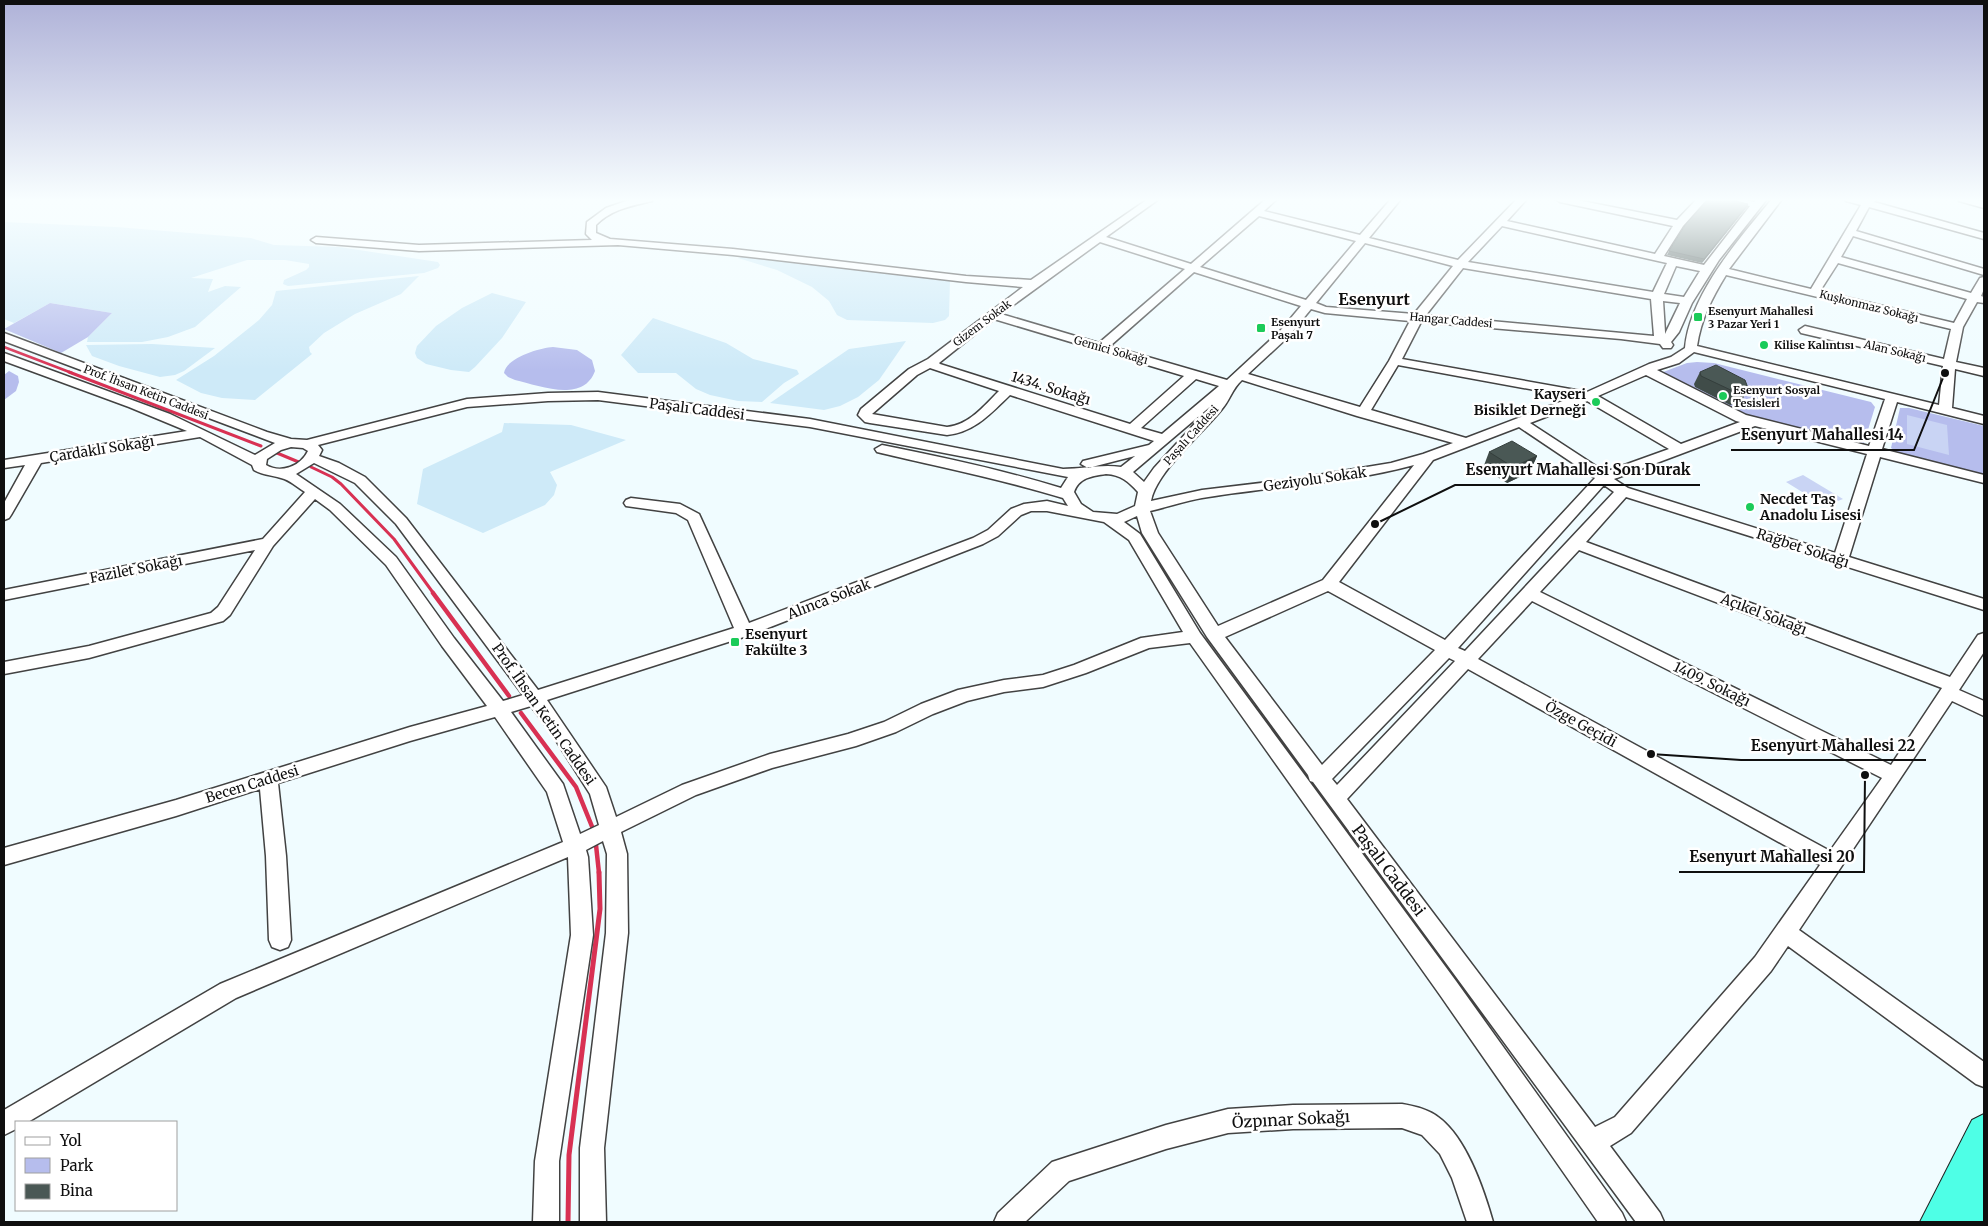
<svg xmlns="http://www.w3.org/2000/svg" width="1988" height="1226" font-family="Merriweather,serif">
  <style>
    .farmland { fill: #ceeaf8 }
    .green { fill: #b6bded }
    .pitch { fill: #c9d4f4 }
    .lines { fill: none; stroke-linecap: round; stroke-linejoin: round }
    .stream-far3 { stroke: #d83153; stroke-width: 2.5 }
    .stream-far2 { stroke: #d83153; stroke-width: 3 }
    .stream-far1 { stroke: #d83153; stroke-width: 4.5 }
    .stream { stroke: #d83153; stroke-width: 5 }
    .minor-casing { stroke: #424242; stroke-width: 3 }
    .highway-casing { stroke: #202020; stroke-width: 2 }
    .minor { fill: #fff; fill-rule: evenodd }
    .highway { fill: #4effe6; fill-rule: evenodd }
    .wall { fill: #404c49 }
    .shaded-wall { fill: #343e3c }
    .building { fill: #4a5855; stroke: #343e3c }
    .poi-dot { fill: #1bcb59; stroke: #fff; stroke-width: 2 }
    .labels { text-anchor: middle; stroke-width: 5; stroke-linejoin: round; paint-order: stroke }
    .far-street-label { font-size: 11px; fill: #0f0f0f; stroke: #fff }
    .far-poi-label { font-size: 11px; font-weight: bold; fill: #0f0f0f; stroke: #fff; text-anchor: start }
    .street-label { font-size: 14px; fill: #0f0f0f; stroke: #fff }
    .poi-label { font-size: 14px; font-weight: bold; fill: #0f0f0f; stroke: #fff; text-anchor: start }
    .far-district-label { font-size: 16px; font-weight: bold; fill: #0f0f0f; stroke: #fff }
    .near-street-label { font-size: 16px; fill: #0f0f0f; stroke: #fff }
    .leader { fill: none; stroke: #0f0f0f; stroke-width: 2 }
    .callout-dot { fill: #0f0f0f; stroke: #fff; stroke-width: 2 }
    .callout-label { font-size: 15px; text-anchor: middle; font-weight: bold; fill: #0f0f0f; stroke: #fff; stroke-width: 5; stroke-linejoin: round; paint-order: stroke }
  </style>
  <rect width="100%" height="100%" fill="#f0fcff"/>
  <!-- farmland -->
  <g class="farmland">
    <path d="M4 222 116 227 251 238 274 245 339 247 438 262 440 265 438 268 424 273 288 286 283 284 284 280 306 270 309 267V264L285 260H247L191 278 213 279 208 292 225 286 241 287 195 327 168 337 142 342H87L88 337 112 313 50 303 14 323 4 319Z"/>
    <path d="M747 256 950 281 949 316 945 320 933 323 847 320 837 315 829 301 812 287 777 270 738 258Z"/>
    <path d="M419 276 401 294 355 314 324 333 309 347 310 352 312 354 255 400 222 398 201 393 176 380 214 356 259 320 272 305 276 291Z"/>
    <path d="M492 293 526 302 502 338 475 367 469 372 451 370 426 364 417 358 415 353 417 346 436 326 462 308Z"/>
    <path d="M653 318 726 343 753 359 797 370 799 374 784 383 762 402 738 401 710 395 696 389 676 373H638L621 355Z"/>
    <path d="M906 341 879 380 858 397 840 406 824 410 770 403 849 349Z"/>
    <path d="M152 344 215 348 184 371 175 375 160 377 119 366 92 356 86 345Z"/>
    <path d="M504 423 571 425 626 440 550 472 557 485 554 495 545 505 483 533 417 504 423 469 502 432Z"/>
  </g>
  <!-- green -->
  <g class="green">
    <path d="M50 303 112 313 88 337 61 353 4 329Z"/>
    <path d="M553 347 577 350 592 360 595 371C583 404 538 385 515 380L508 377 504 373C506 358 539 348 553 347Z"/>
    <path d="M1697 362 1714 363 1871 402 1875 407 1863 446 1742 416 1658 374 1687 363Z"/>
    <path d="M9 371 18 376 19 382 16 391 4 400V375Z"/>
    <path d="M1900 408H1909L1984 426V475L1900 454 1891 448Z"/>
  </g>
  <!-- pitch -->
  <g class="pitch">
    <path d="M1907 415 1947 425 1949 455 1907 444Z"/>
    <path d="M1803 475 1843 499 1825 506 1786 482Z"/>
  </g>
  <g class="lines">
    <!-- stream-far3 -->
    <path class="stream-far3" d="M4 347 72 373"/>
    <!-- stream-far2 -->
    <g class="stream-far2">
      <path d="M69 372 261 446"/>
      <path d="M277 453 301 463"/>
      <path d="M311 467 332 477 341 484 394 539 434 594"/>
    </g>
    <!-- stream-far1 -->
    <g class="stream-far1">
      <path d="M433 593 509 696"/>
      <path d="M521 713 576 787 593 829"/>
      <path d="M596 845 599 873"/>
    </g>
    <!-- stream -->
    <path class="stream" d="M568 1222 569 1155 600 909 599 872"/>
    <defs>
      <g id="minor">
        <path d="M632 199H653L652 201C631 206 612 209 596 225V233L610 239 733 249 966 276 1031 280 1148 199H1159L1106 237 1191 264 1266 199H1277L1264 211 1360 235 1391 199H1401L1369 238 1458 260 1517 199H1527L1507 221 1655 254 1673 226 1560 202 1555 199H1572L1677 220 1697 199H1707L1683 226 1664 256 1704 265 1750 206 1728 201 1727 199H1742L1754 202 1757 199H1767L1719 260 1692 303 1679 332 1671 342 1673 345 1671 348H1663L1660 344 1621 339 1421 322 1402 359 1587 392 1649 364 1671 357 1685 348C1690 294 1739 239 1772 199H1782L1729 269 1811 289 1861 205 1846 201 1845 199H1877L1874 202 1984 233V239L1869 207 1856 231 1984 269V275L1853 236 1841 257 1971 293 1980 278 1984 277V289L1981 296 1984 297V303L1977 302 1963 327 1956 362 1984 368V376L1955 369 1952 408 1984 416V424L1897 402 1882 449 1984 475V483L1880 457 1849 557 1984 599V610L1626 497 1586 542 1950 677 1978 635 1984 633V652L1959 690 1984 701V716L1952 701 1799 930 1984 1062V1087L1976 1084 1788 946 1771 971 1631 1133 1610 1146 1660 1213 1664 1222H1636L1313 782 1310 781 1308 775 1207 637 1142 533 1137 516 1124 522 1140 534 1200 633 1456 981 1622 1213 1626 1222H1598L1440 995 1190 643 1149 648 1086 673 1043 687 1004 692 967 701 933 714 896 732 856 746 772 768 696 795 621 832 627 854 628 933 604 1148 606 1222H580V1148L606 933 607 854 603 841 586 850 588 857 593 935 559 1161V1222H533L535 1161 571 935 568 857 236 998 28 1122H16V1129L4 1135V1110L220 984 563 842 547 792 495 717 410 741 278 783 286 856 291 940 288 947 280 950 272 947 269 940 266 856 260 789 176 816 4 865V848L176 800 410 727 487 706 442 646 386 565 330 510 315 499 273 546 230 615 223 621 89 658 4 674V662L89 646 211 613 218 607 255 550 4 600V590L263 539 305 492C297 487 290 480 281 478 271 475 263 475 254 470L252 465 200 437 41 463 11 515 9 518 4 520V503L25 465 4 468V460L187 431 129 407 4 361V353L170 414 255 455 275 443 4 341V333L267 432 291 439 307 440 467 399 548 393 598 392 810 419 1063 469C1082 469 1102 464 1121 467L1135 456 1088 468 1081 464 1083 461 1149 445 1154 441 1010 395C991 413 975 432 947 435L870 423 865 422 858 415 861 409 909 369 928 359 1023 287 966 282 733 255 618 245 419 251 316 243 311 240 316 237 419 245 592 240 586 234 587 222 606 208ZM1259 216 1356 241 1306 300 1200 267ZM1502 226 1667 263 1653 292 1468 262ZM1100 242 1185 269 1099 343 1001 314ZM1365 243 1453 266 1414 314 1326 307 1316 303ZM1838 263 1967 299 1954 323 1820 291ZM1676 266 1700 271 1684 297 1664 294ZM1463 268 1651 299 1654 336 1426 315ZM1194 272 1301 306 1280 331 1227 380 1110 346ZM1726 275 1951 329 1944 359 1805 326 1799 330 1801 333 1943 366 1939 405 1697 346C1701 319 1712 298 1726 275ZM1663 301 1680 303 1665 334V332ZM1311 309 1325 313 1410 321 1389 361 1360 407 1248 374 1288 337ZM994 319 1184 376 1130 424 940 364 939 363ZM1694 352 1885 399 1869 446 1746 415 1657 370 1679 363ZM1398 365 1573 397 1466 438 1371 410ZM930 368 999 391C984 406 969 425 947 427L872 414 917 375ZM1646 375 1736 421 1740 422 1681 444 1598 396ZM1196 379 1219 386 1162 434 1141 428ZM1242 380 1357 416 1453 443 1423 454 1391 463 1294 479 1202 490 1151 501C1156 472 1202 434 1222 409 1230 400 1232 389 1242 380ZM598 400 810 427 1068 477 1061 488C1003 470 942 457 882 445L875 449 877 452C939 467 1002 479 1063 498L1068 506 1047 501 1024 504 1011 509 988 530 973 538 749 623 699 514 680 504 631 498 626 500 624 503 626 506 676 513 688 520 734 628 538 690 406 518 365 477 339 463 319 456 322 450 318 445 467 407 548 401ZM1587 401 1669 449 1605 472 1530 423ZM1212 405 1154 468 1144 482 1133 472ZM1755 426 1867 454 1835 553 1628 488 1614 479ZM1519 427 1595 478 1445 640 1339 582 1433 460ZM291 447 303 448 308 451C301 466 281 474 266 465L267 459 281 450ZM314 463 355 483 396 524 523 695 503 701 454 638 396 557 340 504 296 474ZM1414 465 1323 580 1218 626 1158 533 1150 511C1168 507 1185 501 1202 498 1273 486 1345 484 1414 465ZM1106 474C1121 475 1128 481 1138 492L1135 506 1117 514 1093 512 1081 504 1074 492C1079 478 1091 476 1106 474ZM1604 485 1614 492 1465 651 1458 648ZM1031 511H1047L1104 522 1129 540 1183 632 1141 638 1074 665 1043 675 1004 680 958 690 921 704 884 722 848 734 770 754 682 785 616 817 606 787 547 700 750 635 983 544 998 536 1021 515ZM1579 550 1942 688 1891 765 1540 592ZM1328 591 1435 650 1322 765 1225 637ZM1532 601 1882 778 1830 851 1478 659ZM1449 658 1455 661 1337 785 1332 779ZM1468 669 1820 865 1755 957 1615 1117 1595 1127 1347 799ZM531 706 550 731 590 794 599 825 580 834 563 784 511 712Z"/>
        <path d="M1958 199H1973L1984 202V208L1959 201Z"/>
        <path d="M1402 1104C1414 1106 1428 1109 1438 1117 1466 1137 1484 1190 1493 1222H1467L1452 1178 1440 1154 1422 1135 1402 1128 1293 1129 1228 1133 1166 1149 1069 1181 1025 1222H994L998 1213 1052 1162 1166 1125 1228 1109 1293 1105Z"/>
      </g>
      <path id="highway" d="M1984 1114V1222H1920L1972 1120Z"/>
    </defs>
    <!-- minor casing -->
    <use href="#minor" class="minor-casing"/>
    <!-- highway casing -->
    <use href="#highway" class="highway-casing"/>
    <!-- minor -->
    <use href="#minor" class="minor"/>
    <!-- highway -->
    <use href="#highway" class="highway"/>
  </g>
  <!-- wall -->
  <g class="wall">
    <path d="M1748 204 1747 207 1702 263 1667 255 1669 251Z"/>
    <path d="M1700 372 1748 388 1742 400 1730 405 1695 387 1694 384Z"/>
    <path d="M1489 452 1537 456 1530 472 1507 483 1483 468Z"/>
  </g>
  <!-- shaded-wall -->
  <g class="shaded-wall">
    <path d="M1748 204 1747 207 1702 263 1704 259Z"/>
    <path d="M1748 388 1742 400 1730 405 1737 393Z"/>
    <path d="M1537 456 1530 472 1507 483 1513 467Z"/>
  </g>
  <!-- building -->
  <g class="building">
    <path d="M1709 199H1728L1748 204 1704 259 1669 251 1686 224Z"/>
    <path d="M1716 365 1745 380 1748 388 1737 393 1701 376 1700 372Z"/>
    <path d="M1512 441 1537 456 1513 467 1489 452Z"/>
  </g>
  <!-- sky -->
  <linearGradient id="sky" x2="0" y2="1"><stop stop-color="#afb2d8"/><stop offset="0.54" stop-color="#f8feff"/><stop offset="1" stop-color="#f8feff" stop-opacity="0"/></linearGradient>
  <rect width="1988" height="370" fill="url(#sky)"/>
  <!-- markers -->
  <g class="poi-dot">
    <rect x="1693" y="312" width="10" height="10" rx="2.5"/>
    <rect x="1256" y="323" width="10" height="10" rx="2.5"/>
    <circle cx="1764" cy="345" r="5"/>
    <circle cx="1723" cy="396" r="5"/>
    <circle cx="1596" cy="402" r="5"/>
    <circle cx="1750" cy="507" r="5"/>
    <rect x="730" y="637" width="10" height="10" rx="2.5"/>
  </g>
  <g class="labels">
    <!-- far-street labels -->
    <g class="far-street-label">
      <text transform="translate(1869 306) rotate(14)" y="4">Kuşkonmaz Sokağı</text>
      <text transform="translate(1451 320) rotate(5)" y="4">Hangar Caddesi</text>
      <text transform="translate(982 323) rotate(-37)" y="4">Gizem Sokak</text>
      <text transform="translate(1111 350) rotate(16)" y="4">Gemici Sokağı</text>
      <text transform="translate(1895 351) rotate(13)" y="4">Alan Sokağı</text>
      <text transform="translate(146 392) rotate(21)" y="4">Prof. İhsan Ketin Caddesi</text>
      <text transform="translate(1191 435) rotate(-48)" y="4">Paşalı Caddesi</text>
    </g>
    <!-- far-poi labels -->
    <g class="far-poi-label">
      <text x="1708" y="315">Esenyurt Mahallesi<tspan x="1708" dy="13">3 Pazar Yeri 1</tspan></text>
      <text x="1271" y="326">Esenyurt<tspan x="1271" dy="13">Paşalı 7</tspan></text>
      <text x="1774" y="349">Kilise Kalıntısı</text>
      <text x="1733" y="394">Esenyurt Sosyal<tspan x="1733" dy="13">Tesisleri</tspan></text>
    </g>
    <!-- street labels -->
    <g class="street-label">
      <text transform="translate(1051 388) rotate(17)" y="5">1434. Sokağı</text>
      <text transform="translate(697 409) rotate(7)" y="5">Paşalı Caddesi</text>
      <text transform="translate(102 449) rotate(-9)" y="5">Çardaklı Sokağı</text>
      <text transform="translate(1315 479) rotate(-8)" y="5">Geziyolu Sokak</text>
      <text transform="translate(1803 548) rotate(18)" y="5">Rağbet Sokağı</text>
      <text transform="translate(136 569) rotate(-11)" y="5">Fazilet Sokağı</text>
      <text transform="translate(829 599) rotate(-21)" y="5">Alınca Sokak</text>
      <text transform="translate(1764 614) rotate(21)" y="5">Açıkel Sokağı</text>
      <text transform="translate(1712 684) rotate(26)" y="5">1409. Sokağı</text>
      <text transform="translate(544 714) rotate(55)" y="5">Prof. İhsan Ketin Caddesi</text>
      <text transform="translate(1581 724) rotate(29)" y="5">Özge Geçidi</text>
      <text transform="translate(252 784) rotate(-17)" y="5">Becen Caddesi</text>
    </g>
    <!-- poi labels -->
    <g class="poi-label">
      <text x="1586" y="399" text-anchor="end">Kayseri<tspan x="1586" dy="16">Bisiklet Derneği</tspan></text>
      <text x="1760" y="504">Necdet Taş<tspan x="1760" dy="16">Anadolu Lisesi</tspan></text>
      <text x="745" y="639">Esenyurt<tspan x="745" dy="16">Fakülte 3</tspan></text>
    </g>
    <!-- far-district labels -->
    <g class="far-district-label">
      <text x="1374" y="305">Esenyurt</text>
    </g>
    <!-- near-street labels -->
    <g class="near-street-label">
      <text transform="translate(1389 870) rotate(53)" y="6">Paşalı Caddesi</text>
      <text transform="translate(1291 1119) rotate(-3)" y="6">Özpınar Sokağı</text>
    </g>
  </g>
  <!-- callouts -->
  <path class="leader" d="M1945 373L1914 450H1731M1375 524L1455 485H1700M1651 754L1741 760H1926M1865 775L1864 872H1679"/>
  <g class="callout-dot">
    <circle cx="1945" cy="373" r="5"/>
    <circle cx="1375" cy="524" r="5"/>
    <circle cx="1651" cy="754" r="5"/>
    <circle cx="1865" cy="775" r="5"/>
  </g>
  <g class="callout-label">
    <text x="1822" y="440">Esenyurt Mahallesi 14</text>
    <text x="1578" y="475">Esenyurt Mahallesi Son Durak</text>
    <text x="1833" y="751">Esenyurt Mahallesi 22</text>
    <text x="1772" y="862">Esenyurt Mahallesi 20</text>
  </g>
  <!-- border -->
  <rect width="1988" height="1226" fill="none" stroke="#0f0f0f" stroke-width="10"/>
  <!-- legend -->
  <rect x="15" y="1121" width="162" height="90" fill="#ffffff" stroke="#9f9f9f"/>
  <rect x="25" y="1137" width="25" height="8" fill="#ffffff" stroke="#9f9f9f"/>
  <text x="60" y="1146" font-size="15" fill="#0f0f0f">Yol</text>
  <rect x="25" y="1158" width="25" height="15" fill="#b6bded" stroke="#9f9f9f"/>
  <text x="60" y="1171" font-size="15" fill="#0f0f0f">Park</text>
  <rect x="25" y="1184" width="25" height="15" fill="#4a5855" stroke="#9f9f9f"/>
  <text x="60" y="1196" font-size="15" fill="#0f0f0f">Bina</text>
</svg>
